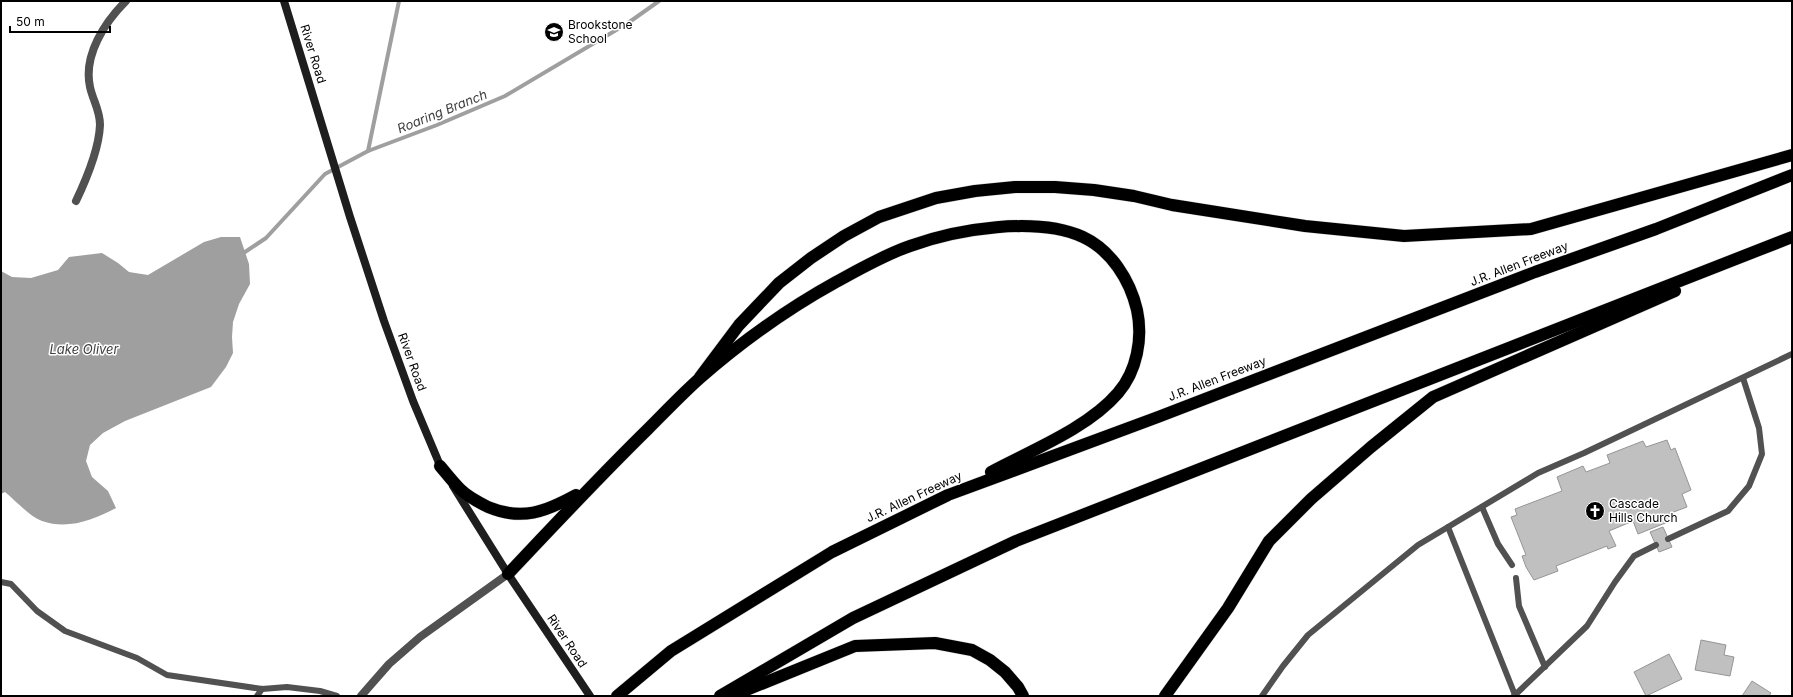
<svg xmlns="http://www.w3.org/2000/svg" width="1793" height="697" font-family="Inter,sans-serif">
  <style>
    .water { fill: #9f9f9f }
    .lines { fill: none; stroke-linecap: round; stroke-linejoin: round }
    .stream { stroke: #9f9f9f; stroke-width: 4 }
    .building { fill: #c0c0c0; stroke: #959595 }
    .motorway-casing { stroke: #dbdbdb; stroke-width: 13 }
    .service { stroke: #515151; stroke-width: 6 }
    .minor { stroke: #515151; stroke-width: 8 }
    .secondary { stroke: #1e1e1e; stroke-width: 8 }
    .motorway { stroke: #000; stroke-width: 12 }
    .labels { text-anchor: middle; stroke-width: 3; stroke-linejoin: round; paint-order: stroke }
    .poi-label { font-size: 12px; fill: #000; stroke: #fff; text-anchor: start }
    .street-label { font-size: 12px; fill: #000; stroke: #fff }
    .water-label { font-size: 13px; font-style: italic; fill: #404040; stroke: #fff }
  </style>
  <rect width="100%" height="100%" fill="#fff"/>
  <!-- water -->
  <path class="water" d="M221 237H240L249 264 250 284 239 304 233 322 232 337 233 353 226 367 211 387 125 421 103 433 90 445 86 461 92 477 108 491 116 508C93 520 68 530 42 521 29 516 16 501 5 492L1 494V271L12 277 31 278 58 270 69 257 102 253 118 263 129 272 148 275 204 242Z"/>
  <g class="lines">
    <!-- stream -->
    <g class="stream">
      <path d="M368 151 399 1"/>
      <path d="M245 252 266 238 325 174 368 151 437 125 505 96 628 23 659 1"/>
    </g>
  </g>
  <!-- building -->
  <g class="building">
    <path d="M1667 440 1671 450 1675 448 1691 490 1682 494 1687 507 1671 513 1673 520 1638 534 1633 521 1609 531 1616 546 1608 549 1607 546 1556 566 1558 571 1534 580 1526 567 1522 556 1526 555 1511 517 1517 515 1515 509 1562 491 1557 477 1583 466 1586 472 1610 463 1607 455 1643 441 1646 447Z"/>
    <path d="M1663 527 1672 547 1659 552 1650 532Z"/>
    <path d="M1701 640 1726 645 1724 655 1734 657 1730 676 1695 670Z"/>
    <path d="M1669 654 1682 679 1646 696 1634 672Z"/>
    <path d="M1752 681 1771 693 1769 696H1742Z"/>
  </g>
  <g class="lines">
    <defs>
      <g id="motorway">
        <path d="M700 377 739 325 779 283 811 258 844 236 879 217 936 198 975 191 1015 187H1055L1094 190 1134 196 1172 205 1305 226 1404 236 1531 229 1792 155"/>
        <path d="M440 466C446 473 453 482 460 489 468 497 478 502 488 507 522 521 545 512 576 495"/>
        <path d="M508 574C554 525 600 476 648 429 665 412 682 394 700 378 740 343 789 308 836 282 860 269 884 255 910 246 957 229 1036 216 1083 237 1111 250 1130 280 1137 310 1143 338 1137 371 1118 393 1088 428 1032 450 991 472"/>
        <path d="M734 695 855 646 935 643 972 650 990 660 1005 672 1018 687 1023 696"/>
        <path d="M617 696 671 651 832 552 948 495 1158 417 1535 272 1656 229 1792 175"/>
        <path d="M720 696 853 618 1016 541 1792 237"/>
        <path d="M1165 696 1228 608 1269 541 1311 499 1371 447 1433 397 1675 291"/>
      </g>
    </defs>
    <!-- motorway casing -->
    <use href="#motorway" class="motorway-casing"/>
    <!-- service -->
    <g class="service">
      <path d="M1482 507 1498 544 1512 565"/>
      <path d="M1448 527 1515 695"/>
      <path d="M1668 539 1728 511 1749 486 1762 454 1759 428 1743 378"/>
      <path d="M1516 578 1519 606 1545 667"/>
      <path d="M1 582 11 584 37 611 65 631 137 658 167 675 262 689 287 687 320 691 337 696"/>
      <path d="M257 696 262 689"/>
      <path d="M1262 696 1283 666 1308 635 1418 545 1538 473 1584 453 1792 354"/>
      <path d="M1514 696 1587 626 1615 582 1634 556 1656 545"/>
    </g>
    <!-- minor -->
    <g class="minor">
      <path d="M76 201C86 180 99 149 100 125 100 110 93 101 90 87 83 55 105 22 126 1"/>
      <path d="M361 696 389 664 420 637 508 574"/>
    </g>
    <!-- secondary -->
    <g class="secondary">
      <path d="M284 1 350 217 384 321 413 401 442 470"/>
      <path d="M453 486 508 574 590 696"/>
    </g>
    <!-- motorway -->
    <use href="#motorway" class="motorway"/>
  </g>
  <!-- icons -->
  <defs>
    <symbol id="school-disc" viewBox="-11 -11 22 22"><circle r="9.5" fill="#000" stroke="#fff"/><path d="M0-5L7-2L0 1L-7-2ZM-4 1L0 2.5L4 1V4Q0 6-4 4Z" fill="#fff"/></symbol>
    <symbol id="church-disc" viewBox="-11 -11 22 22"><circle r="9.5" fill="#000" stroke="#fff"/><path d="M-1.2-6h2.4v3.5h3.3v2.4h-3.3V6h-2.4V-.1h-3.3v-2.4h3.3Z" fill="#fff"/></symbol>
  </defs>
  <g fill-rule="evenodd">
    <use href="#school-disc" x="543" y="21" width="22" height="22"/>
    <use href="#church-disc" x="1584" y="500" width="22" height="22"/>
  </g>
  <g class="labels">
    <!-- poi labels -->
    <g class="poi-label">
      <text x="568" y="29">Brookstone<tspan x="568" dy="14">School</tspan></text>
      <text x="1609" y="508">Cascade<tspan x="1609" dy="14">Hills Church</tspan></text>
    </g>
    <!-- street labels -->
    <g class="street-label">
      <text transform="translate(313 54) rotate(73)" y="4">River Road</text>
      <text transform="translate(1519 264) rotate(-21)" y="4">J.R. Allen Freeway</text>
      <text transform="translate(412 362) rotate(70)" y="4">River Road</text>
      <text transform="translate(1217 379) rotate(-21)" y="4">J.R. Allen Freeway</text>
      <text transform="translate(914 497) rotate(-25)" y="4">J.R. Allen Freeway</text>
      <text transform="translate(567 641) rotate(56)" y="4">River Road</text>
    </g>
    <!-- water labels -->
    <g class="water-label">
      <text transform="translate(442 111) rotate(-22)" y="5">Roaring Branch</text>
      <text x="84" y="354">Lake Oliver</text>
    </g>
  </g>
  <!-- border -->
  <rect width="1793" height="697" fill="none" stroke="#000000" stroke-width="4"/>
  <!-- scale -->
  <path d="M10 26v6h100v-6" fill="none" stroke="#000000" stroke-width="2"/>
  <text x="16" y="26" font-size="12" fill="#000000" stroke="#ffffff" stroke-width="3" paint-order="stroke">50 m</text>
</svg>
